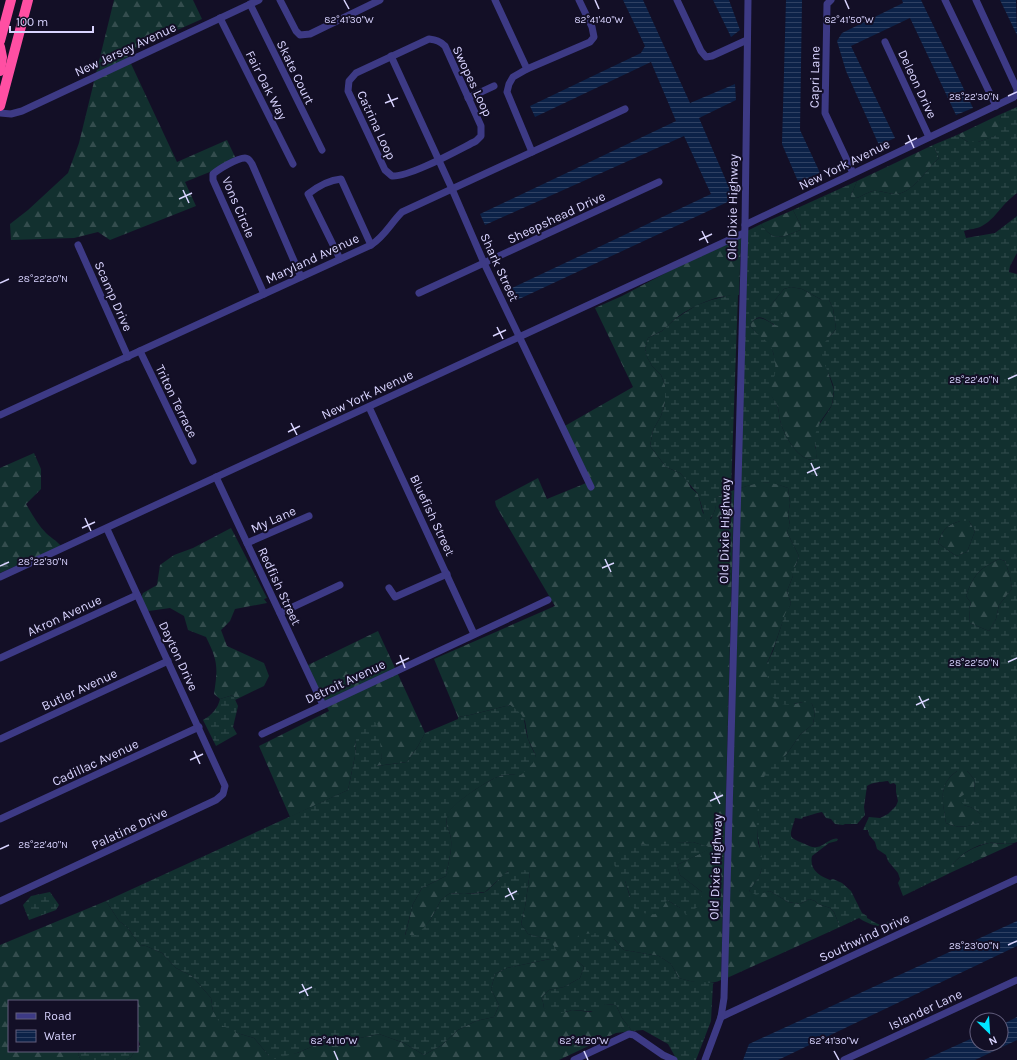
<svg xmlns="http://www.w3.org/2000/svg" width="1017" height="1060" font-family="Karla,sans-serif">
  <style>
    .forest { fill: url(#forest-firs); fill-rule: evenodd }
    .wetland { fill: url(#wetland-marsh); fill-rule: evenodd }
    .water { fill: url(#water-rules) }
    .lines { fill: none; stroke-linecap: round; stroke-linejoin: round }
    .minor { stroke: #3d3a85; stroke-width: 7 }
    .highway { stroke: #ff4fa3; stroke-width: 10 }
    .ticks { fill: none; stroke: #d9d4ff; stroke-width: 1.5 }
    .labels { text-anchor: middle; stroke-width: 4; stroke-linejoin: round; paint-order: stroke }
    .street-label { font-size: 13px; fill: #d9d4ff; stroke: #130f26 }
    .ticks-label { font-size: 10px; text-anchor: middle; fill: #d9d4ff; stroke: #130f26; stroke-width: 4; stroke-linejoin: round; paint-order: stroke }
  </style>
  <defs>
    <pattern id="forest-firs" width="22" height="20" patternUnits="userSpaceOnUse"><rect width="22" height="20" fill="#12302f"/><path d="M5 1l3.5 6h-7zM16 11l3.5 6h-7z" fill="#344d4e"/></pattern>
    <pattern id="wetland-marsh" width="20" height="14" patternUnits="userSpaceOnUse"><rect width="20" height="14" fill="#12302f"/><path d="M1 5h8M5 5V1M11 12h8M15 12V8" fill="none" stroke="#344d4e"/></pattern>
    <pattern id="water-rules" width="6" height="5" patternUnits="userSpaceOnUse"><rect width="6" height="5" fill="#0c2248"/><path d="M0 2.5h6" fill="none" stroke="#2f4163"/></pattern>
  </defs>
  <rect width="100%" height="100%" fill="#130f26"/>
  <!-- forest -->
  <g class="forest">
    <path d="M114 0H193L202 19 126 53 177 162 227 140 237 161 185 182 196 206 110 240 98 232 74 238 11 240 10 224 28 210 68 173 79 143Z"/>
    <path d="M1001 114 998 135 978 142H968L957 135Z"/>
    <path d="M933 145 939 158C927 169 914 191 898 194 890 195 881 190 873 191 864 193 859 200 850 198L857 181Z"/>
    <path d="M793 210 801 226 800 230C782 238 773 242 761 224Z"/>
    <path d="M741 238 739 295C716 295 694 305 676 318 671 322 667 327 662 331 658 333 653 335 648 338L645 349 647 357 652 366 661 375 665 385V403L661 416 653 430 650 446 666 467 680 473 688 482 691 488 698 494 703 513 711 519 715 510 717 497 734 490 721 980C709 986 692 982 679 978L671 964 659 956 624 950 614 939 577 961 584 967 580 978 564 987 549 990 542 997 544 1008 566 1012 572 1010 591 1012 605 1004 616 1005 622 1018 632 1031 616 1033 559 1060H126L131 1057 135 1051H137L140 1044 137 1038V1001H9V1051H79L78 1055 81 1060H0V945L106 901 119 921 127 927 140 945 146 946 162 953 176 968 192 976 211 998 213 1011 237 1033 254 1038 269 1056 297 1053 316 1045 331 1044 379 1034 404 1043 424 1055 442 1045 458 1030 476 1021 494 1017 499 1005 491 989 495 974 507 968 550 959V940L528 934 521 924 525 907 530 872 508 871 485 892 464 894 450 893 441 900 431 919 417 936H405L413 904 422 888 446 876C448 864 452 852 451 840 451 830 443 826 448 813 453 803 488 780 500 776 506 774 515 775 521 775L536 756 528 739 525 721 510 705 470 715 458 717 434 659 555 606 496 506 495 501 538 478 547 499 591 481 563 427 633 387 595 308 622 296 675 268ZM693 842 711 848 677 865 680 875 702 892 680 908 667 900 630 897 625 881 639 845Z"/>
    <path d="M791 287 802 289 822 300H829L833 308 836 329 826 341 828 372 834 390 832 405 820 422 815 446 817 453 816 459C800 465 783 434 780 420 779 415 779 410 777 405 774 399 769 395 769 389 770 376 777 364 773 352 768 341 752 332 750 324 758 314 765 319 774 325L775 312 770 309V306L784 289Z"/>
    <path d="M34 453 41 469V489L26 504C32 514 38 525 46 533 51 538 56 540 61 546L0 573V468Z"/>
    <path d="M760 482 774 483 788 488 790 503 788 515 790 525 787 532 799 556 796 565 792 571 793 576 787 591 791 604C780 623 777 644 767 663L794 704 808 701 812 704 815 712 813 724 800 735 786 755 765 776 758 811 757 828 758 843 762 853 763 865 759 877 749 891 756 894 770 891 788 902 800 904 809 899 815 901 818 904 830 908 834 912 840 927 727 978 740 488Z"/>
    <path d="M960 521H969L975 531 967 552 956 556 938 543C943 529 946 526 960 521Z"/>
    <path d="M231 528 267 598 264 599 267 603 235 609 230 621 221 630 227 646 264 663 269 676 264 686 235 700 233 695 220 699 214 694C218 667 218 661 206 637L188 630 184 616 170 608 149 611 139 603 143 593 157 585 160 565 174 555 193 548Z"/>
    <path d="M999 559 1005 561 1010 576 1012 589 999 605 996 619 989 631 970 623 969 609 971 603 966 596C974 574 979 569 999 559Z"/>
    <path d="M378 631 425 733 418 746 407 762 376 766 382 758 379 743 356 739 355 756 348 790 290 817 259 746 329 711 306 666Z"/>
    <path d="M957 771H967L975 780 974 792 964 805C974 808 981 811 983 821 969 827 960 829 946 823 943 802 937 785 957 771Z"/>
    <path d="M989 843 1013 844 952 872V865C962 853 973 847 989 843Z"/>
  </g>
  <!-- wetland -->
  <g class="wetland">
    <path d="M1017 107V193C1012 197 1007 201 1003 206 996 214 991 221 982 226 977 229 970 229 964 231L966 238 995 233 1017 216V253L1010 266 1009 272 1017 274V842C1008 846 998 842 989 843 974 845 961 854 952 865V872L903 896 898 883 900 879 898 873 888 861 886 855 877 849 875 842 869 835 868 830H863L869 817 880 818 888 814 896 806 898 801 896 792V785L894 783 890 784 888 781C881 782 872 782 867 786L864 807 865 815 857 824H845L843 825 835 824 831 819 826 818 822 812C816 813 809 816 803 817L802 819 795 818C790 837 786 837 805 844 809 846 813 848 817 847 825 846 830 837 838 839L837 841 829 843 812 856C809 870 820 876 830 880L833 879 842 883 851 891 862 913 867 916V918C873 921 878 926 886 925L887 922 896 921 891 927C879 927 869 925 859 918L840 927 834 912 830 908 818 904 815 901 809 899 800 904 788 902 770 891 756 895 749 891C752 886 757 881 759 876 767 860 757 845 757 828 756 807 762 784 768 764L786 755 800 735 813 724 815 712 812 704C803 699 792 707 782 704 779 703 776 699 773 698L767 675V663L773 651 785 614 791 604 787 591 793 576 791 571 796 565 799 556 787 532 790 524 788 515 790 503 788 488C767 480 761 482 740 488L747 231 761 224C773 242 782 238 800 230L801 226 793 210 857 181 850 198C859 200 864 193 873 191 881 190 890 195 898 194 914 191 927 169 939 158L933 145 957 135 968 142H978L997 135 1001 114ZM791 287 802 289 822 300H829L833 308 836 329C832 335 825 340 823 346 817 359 836 381 834 393 833 397 833 402 832 405 827 415 819 422 816 432 812 442 818 449 816 459 800 465 783 434 780 420 779 415 779 410 777 405 775 400 771 397 770 391 769 385 774 379 775 374 776 368 775 358 773 352 769 339 753 334 750 324 762 309 766 324 780 326L784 318 782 313 770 309V306L784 289ZM960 521H969L975 531 967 552 956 556 938 543C943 529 946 526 960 521ZM999 559 1005 561 1010 576 1012 589 999 605 996 619 989 631 970 623 969 609 971 603 966 596C974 574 979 569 999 559ZM957 771H967L975 780 974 792 966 793 959 798 964 805C974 808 981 811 982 821 969 827 959 829 946 823 943 802 937 785 957 771Z"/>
    <path d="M731 295H738L731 491 717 497C716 507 715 517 706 521L698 494 680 473 666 467 650 446 653 430 661 416 665 403V385L661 375 652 366 647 357 645 349 648 338 662 331 675 319 697 305 711 300Z"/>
    <path d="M233 695 238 706 233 727 237 734 216 746 203 720C212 715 218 708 220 699Z"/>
    <path d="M510 705C529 718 522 719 528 739 530 745 533 750 536 756L533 763 521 775C515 775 506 774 500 776 488 780 453 803 448 814 443 826 451 830 451 840 452 852 448 864 446 876L422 888 413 904 405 935H417L431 919 441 900 450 893C456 894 480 894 485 892 488 891 490 887 492 886 507 872 509 864 530 872L525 907 521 924 528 934 550 940 557 951 550 959 507 968 495 974 491 989 499 1005 494 1017 476 1021 458 1030 442 1045 424 1055 404 1043 379 1034 331 1044 316 1045 297 1053 275 1059 269 1056 254 1038 237 1033 221 1025 213 1011 211 998 192 976 176 968 162 953 146 946 140 945 127 927 119 921 106 901 348 790 355 756 356 739 363 722 374 721 378 725 382 758 377 766 407 762 418 746 425 733 458 719V717L470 715Z"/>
    <path d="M693 842 712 848 677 865 680 875 702 892 699 906 686 915 680 908 667 900C657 919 654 915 635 911L625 881 617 870 612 861C615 858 617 854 620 851 633 841 676 843 693 842Z"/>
    <path d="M50 892 59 905 56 910 29 920 23 905 31 896Z"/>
    <path d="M601 933 614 939 624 950 659 956 671 964 679 978 690 981 714 983 713 984 711 1021 696 1060H677L668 1044 643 1030 632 1031 622 1018 616 1005 605 1004 600 1012 572 1010 555 1015 544 1008 542 997 549 990 564 987 580 978 584 967 568 953 570 945 580 934Z"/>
    <path d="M79 1051H135L131 1057 126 1060H81L78 1055Z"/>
  </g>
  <!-- water -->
  <g class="water">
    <path d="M623 0H643L690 103 735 84 736 100 699 118 734 199 517 300 512 288 711 194 684 136 485 225 480 214 676 121 651 62 535 117 530 106 641 53 645 46Z"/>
    <path d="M713 0H729L740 30 731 37Z"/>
    <path d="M786 0H802L800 130 821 175 800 186 782 144Z"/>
    <path d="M902 0H921L973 108 956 115 910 18 851 46 895 138 879 145 846 71 837 41 842 33 903 3Z"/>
    <path d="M1000 0H1016L1017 35Z"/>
    <path d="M1017 921V946L778 1060H743L749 1044Z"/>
    <path d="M1017 1017V1040L975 1060H924L977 1036V1044H1001V1025Z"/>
  </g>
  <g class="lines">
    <!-- minor -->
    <g class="minor">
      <path d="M280 0 296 31 300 35 310 34 380 0"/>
      <path d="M495 0 527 69"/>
      <path d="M677 0 701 51 706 57 712 56 747 40"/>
      <path d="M831 0 827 4 825 113 853 173"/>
      <path d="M945 0 996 106"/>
      <path d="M250 4 322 150"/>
      <path d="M220 18 293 164"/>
      <path d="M429 39C436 40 440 41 445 46L481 126V136L476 141C458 150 410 177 392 176L385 170 348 91 349 81 356 73Z"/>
      <path d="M885 42 929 137"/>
      <path d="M391 56 452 189 484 263 591 487"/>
      <path d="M468 98 494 86"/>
      <path d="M0 113 11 114 22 111 259 0"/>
      <path d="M532 152 507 92 509 84 513 77 527 69 590 42 594 37 592 27 579 0"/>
      <path d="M745 225 1014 97 1017 93V89L976 0"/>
      <path d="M78 245 128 357"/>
      <path d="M340 259 308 194C317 187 330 180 341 179L371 245"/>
      <path d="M419 293 659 182"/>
      <path d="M264 294 213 180V174C219 169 237 158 245 158 249 158 250 161 252 164L301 277"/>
      <path d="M140 351 193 461"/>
      <path d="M369 407 474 634"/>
      <path d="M0 415 371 245C385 236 390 224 402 212L625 109"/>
      <path d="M216 477 323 705"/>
      <path d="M247 543 309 516"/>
      <path d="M0 577 744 233"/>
      <path d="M389 588 395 597 447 574"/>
      <path d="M280 613 340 585"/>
      <path d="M0 658 137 595"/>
      <path d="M262 734 548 600"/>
      <path d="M0 739 168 661"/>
      <path d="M0 819 199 727"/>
      <path d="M0 901 216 800 223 794 225 786 107 529"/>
      <path d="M721 1017 1017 879"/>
      <path d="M574 1060 629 1034 634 1035 663 1055 674 1060"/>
      <path d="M705 1060 721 1017 724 998 745 225 748 0"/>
      <path d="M844 1060 1017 980"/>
    </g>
    <!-- highway -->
    <g class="highway">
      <path d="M0 41 11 0"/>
      <path d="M0 47 2 57 0 71"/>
      <path d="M0 106 28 0"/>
    </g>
  </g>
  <!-- ticks -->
  <path class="ticks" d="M344 0 349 9M595 0 599 9M845 0 849 9M388 94 394 107M1008 96 1017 92M385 103 398 98M908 135 914 148M905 144 917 138M183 190 189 203M179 199 192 193M702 231 708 243M699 240 712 234M0 283 9 279M497 327 503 339M493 336 506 330M1008 379 1017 375M291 423 297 435M288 432 300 426M811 463 817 476M807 473 820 467M85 518 91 531M82 528 95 522M605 559 611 572M0 566 9 562M602 568 614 563M400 655 405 668M1008 662 1017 658M396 664 409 658M919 696 925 708M916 705 929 699M194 751 200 764M190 760 203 754M714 792 720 804M710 801 723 795M0 849 9 845M508 888 514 900M505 897 517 891M1008 945 1017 941M302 984 308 996M299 993 312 987M334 1051 338 1060M584 1051 588 1060M834 1051 839 1060"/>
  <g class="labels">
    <!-- street labels -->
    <g class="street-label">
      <text transform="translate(125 49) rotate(-25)" y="5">New Jersey Avenue</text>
      <text transform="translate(296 72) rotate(64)" y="5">Skate Court</text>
      <text transform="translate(814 77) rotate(-89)" y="5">Capri Lane</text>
      <text transform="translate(473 81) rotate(65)" y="5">Swopes Loop</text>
      <text transform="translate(918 84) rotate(65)" y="5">Deleon Drive</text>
      <text transform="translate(267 85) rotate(63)" y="5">Fair Oak Way</text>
      <text transform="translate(377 125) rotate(65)" y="5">Catrina Loop</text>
      <text transform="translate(844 164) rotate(-26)" y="5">New York Avenue</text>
      <text transform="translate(239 207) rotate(67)" y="5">Vons Circle</text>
      <text transform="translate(732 207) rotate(-89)" y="5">Old Dixie Highway</text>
      <text transform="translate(556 217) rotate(-25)" y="5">Sheepshead Drive</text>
      <text transform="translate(312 258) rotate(-25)" y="5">Maryland Avenue</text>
      <text transform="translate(500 267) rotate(65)" y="5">Shark Street</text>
      <text transform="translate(114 296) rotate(66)" y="5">Scamp Drive</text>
      <text transform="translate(367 394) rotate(-25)" y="5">New York Avenue</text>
      <text transform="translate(177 401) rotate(64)" y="5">Triton Terrace</text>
      <text transform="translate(433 515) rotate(65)" y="5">Bluefish Street</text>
      <text transform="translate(273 519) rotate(-24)" y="5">My Lane</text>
      <text transform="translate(724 531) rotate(-89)" y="5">Old Dixie Highway</text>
      <text transform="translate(280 586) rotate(65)" y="5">Redfish Street</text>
      <text transform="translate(64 615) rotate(-25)" y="5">Akron Avenue</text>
      <text transform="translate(179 656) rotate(65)" y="5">Dayton Drive</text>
      <text transform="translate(345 681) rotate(-25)" y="5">Detroit Avenue</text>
      <text transform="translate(79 689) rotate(-25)" y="5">Butler Avenue</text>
      <text transform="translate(95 762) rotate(-25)" y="5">Cadillac Avenue</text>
      <text transform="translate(129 828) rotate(-25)" y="5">Palatine Drive</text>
      <text transform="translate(715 867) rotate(-88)" y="5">Old Dixie Highway</text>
      <text transform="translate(864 937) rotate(-25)" y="5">Southwind Drive</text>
      <text transform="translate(925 1009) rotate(-25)" y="5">Islander Lane</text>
    </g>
  </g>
  <g class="ticks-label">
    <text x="349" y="23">82°41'30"W</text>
    <text x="599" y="23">82°41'40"W</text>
    <text x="849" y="23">82°41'50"W</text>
    <text x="974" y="100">28°22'30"N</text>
    <text x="43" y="282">28°22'20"N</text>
    <text x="974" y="383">28°22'40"N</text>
    <text x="43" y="565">28°22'30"N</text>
    <text x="974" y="666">28°22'50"N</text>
    <text x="43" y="848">28°22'40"N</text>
    <text x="974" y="949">28°23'00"N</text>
    <text x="334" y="1044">82°41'10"W</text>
    <text x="584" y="1044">82°41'20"W</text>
    <text x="834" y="1044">82°41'30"W</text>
  </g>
  <!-- legend -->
  <rect x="8" y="1000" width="130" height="52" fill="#130f26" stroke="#625e7d"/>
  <rect x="16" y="1013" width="20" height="6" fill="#3d3a85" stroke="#625e7d"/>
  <text x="44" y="1020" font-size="12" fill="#d9d4ff">Road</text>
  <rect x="16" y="1030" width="20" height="12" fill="url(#water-rules)" stroke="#625e7d"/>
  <text x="44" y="1040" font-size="12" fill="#d9d4ff">Water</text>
  <!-- north arrow -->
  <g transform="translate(989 1032) rotate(155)"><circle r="19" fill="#130f26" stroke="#625e7d"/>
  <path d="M0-3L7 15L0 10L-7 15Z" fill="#00e5ff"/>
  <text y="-6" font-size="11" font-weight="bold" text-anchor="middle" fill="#d9d4ff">N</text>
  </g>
  <!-- scale -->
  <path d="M10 26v6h83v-6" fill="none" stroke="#d9d4ff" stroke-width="2"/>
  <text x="16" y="26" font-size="12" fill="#d9d4ff" stroke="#130f26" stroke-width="3" paint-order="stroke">100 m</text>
</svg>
